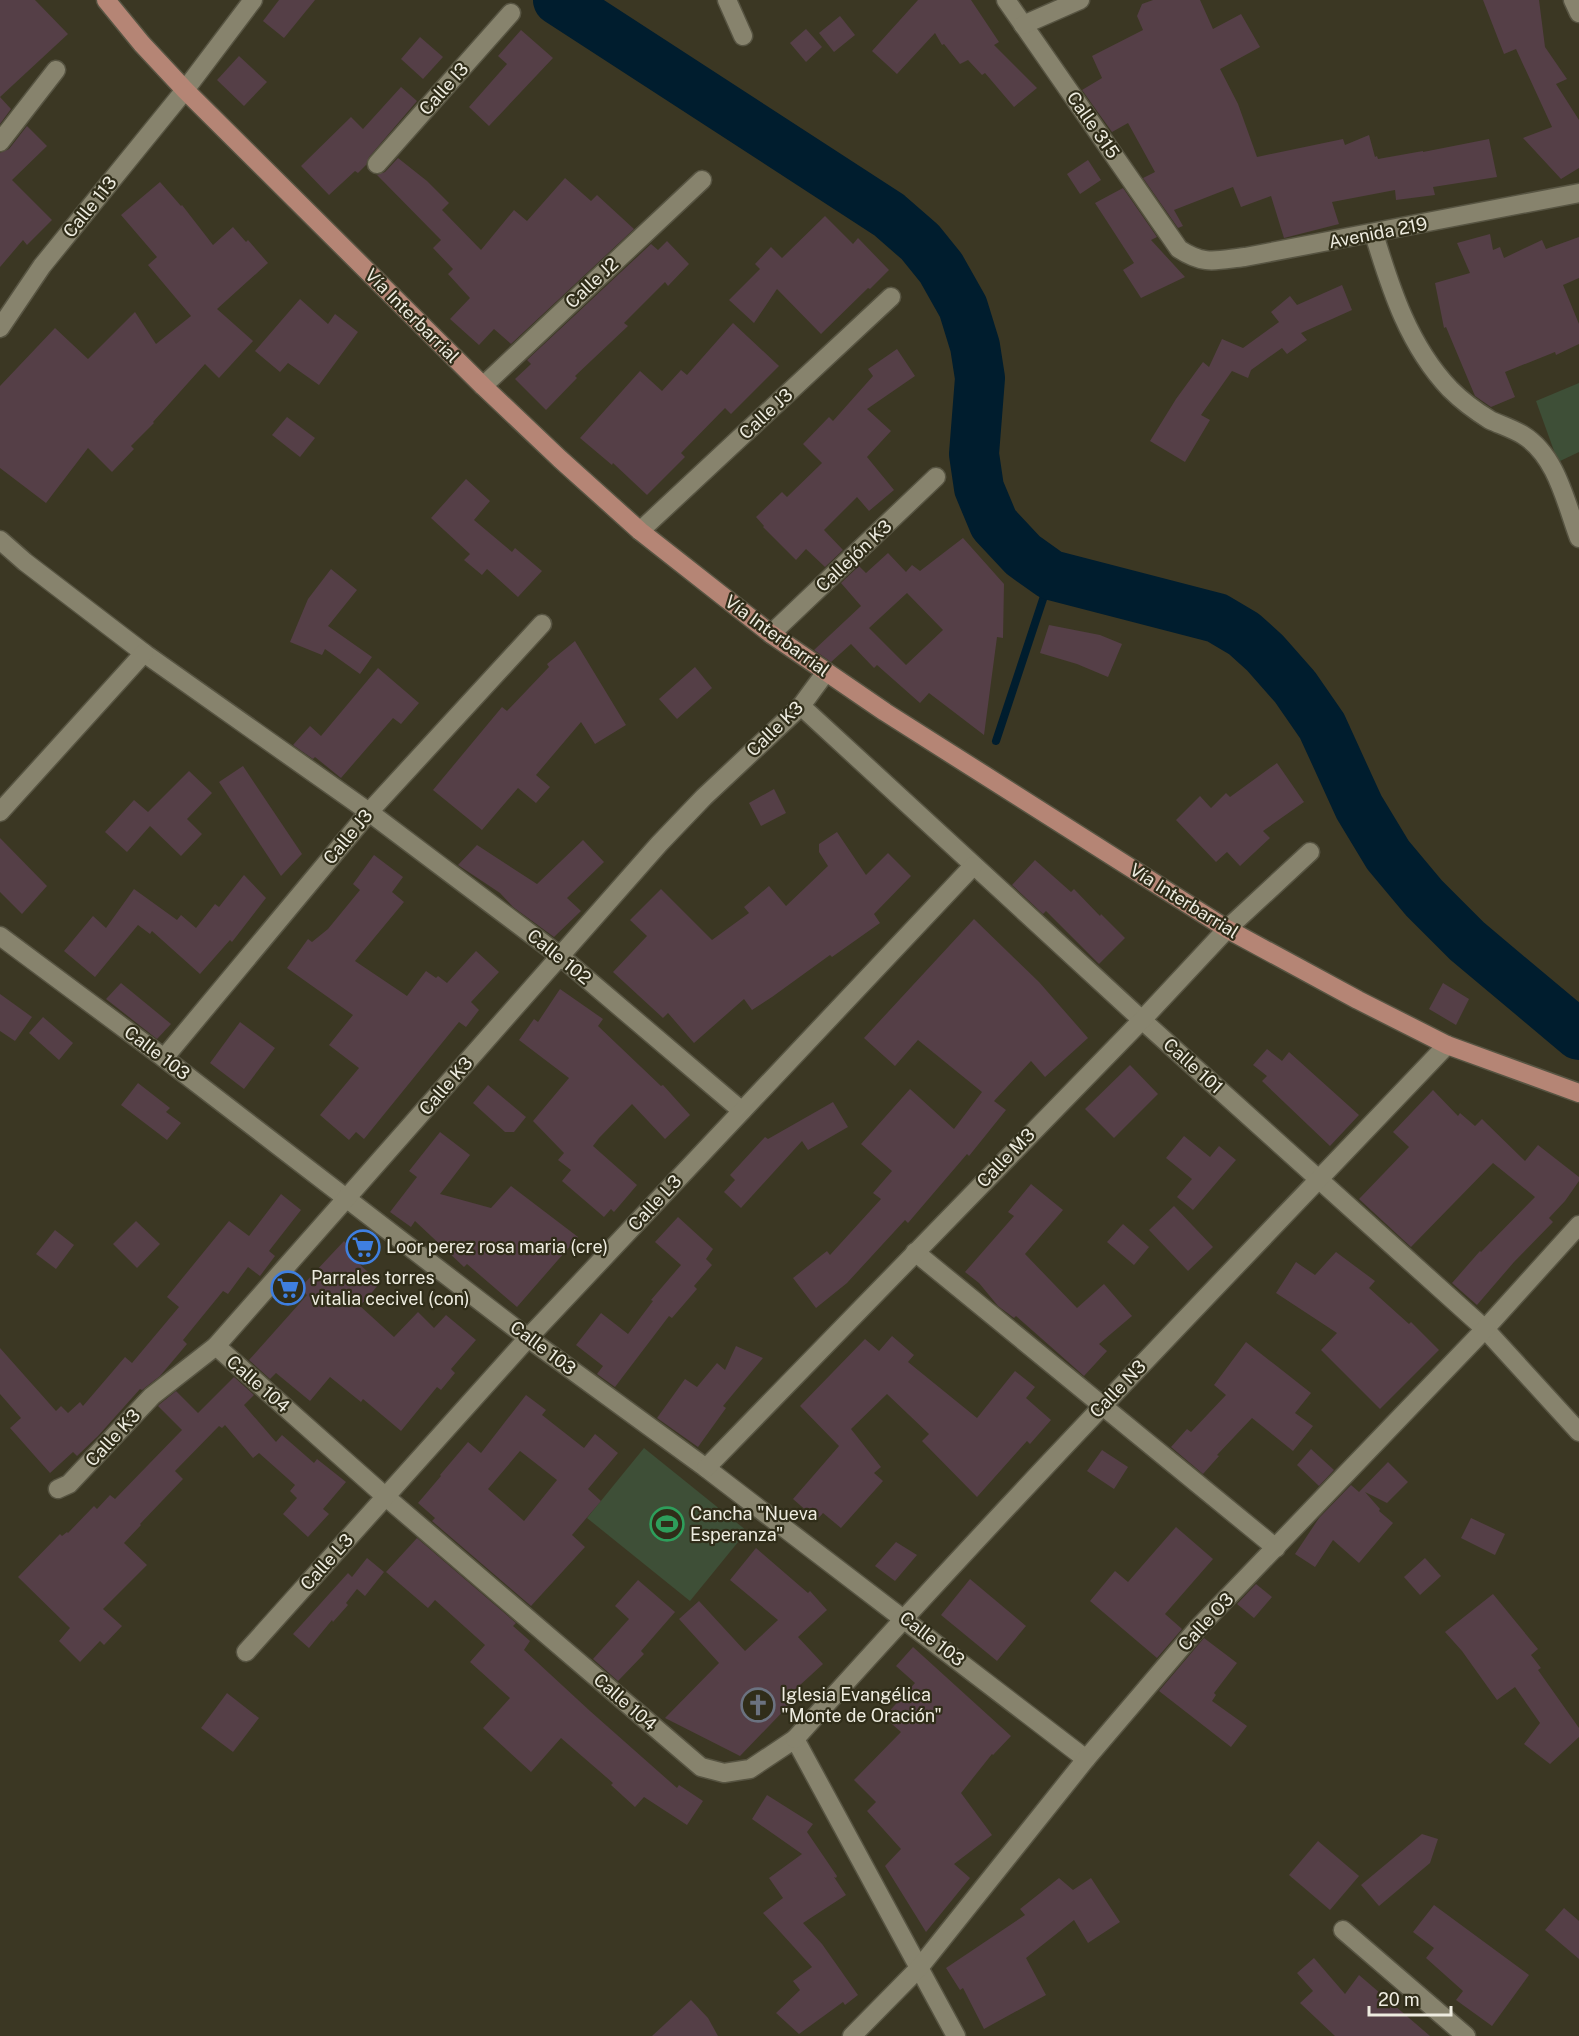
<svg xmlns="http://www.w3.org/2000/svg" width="1579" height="2036" font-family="'Public Sans',sans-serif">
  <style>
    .green { fill: #3e4f37 }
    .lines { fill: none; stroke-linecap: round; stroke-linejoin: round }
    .stream { stroke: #001d2e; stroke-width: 8 }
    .river { stroke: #001d2e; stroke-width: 50 }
    .building { fill: #553f47; fill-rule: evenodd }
    .minor-casing { stroke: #575442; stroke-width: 21 }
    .major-casing { stroke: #575442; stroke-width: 21 }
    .minor { stroke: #87836d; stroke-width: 18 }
    .major { stroke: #b58575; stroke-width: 18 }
    .labels { text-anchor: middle; stroke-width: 4.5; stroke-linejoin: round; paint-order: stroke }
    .street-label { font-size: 18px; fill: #eeece0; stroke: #302d19 }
    .poi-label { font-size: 18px; fill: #eeece0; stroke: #302d19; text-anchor: start }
  </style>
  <rect width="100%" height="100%" fill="#3b3723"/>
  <!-- green -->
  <g class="green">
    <path d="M1579 383V452L1558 462 1536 401Z"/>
    <path d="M644 1448 747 1531 690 1601 587 1518Z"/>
  </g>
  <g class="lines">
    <!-- stream -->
    <path class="stream" d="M996 741 1051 575"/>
    <!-- river -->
    <path class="river" d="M558 0 889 215 920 242 941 268 963 307 975 346 980 378 974 454 979 488 994 524 1023 555 1051 575 1217 618 1244 634 1265 653 1295 687 1322 726 1359 807 1388 855 1424 898 1467 941 1579 1035"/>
  </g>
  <!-- building -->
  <g class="building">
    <path d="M0 0H35L68 34 0 97Z"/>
    <path d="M279 0H315L284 38 263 21Z"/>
    <path d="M918 0H971L999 42 994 45 1037 88 1014 107 985 73 982 75 968 60 960 64 944 44 942 45 935 33 897 74 872 51Z"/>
    <path d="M1153 0H1200L1213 29 1241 14 1260 47 1220 69 1238 104 1257 157 1343 139 1345 145 1369 135 1375 157 1377 156 1378 159 1423 151V152L1489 139 1497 177 1433 187 1435 195 1396 200 1395 190 1332 202 1339 224 1284 238 1271 196 1241 207 1233 187 1174 210 1183 226 1178 228 1143 178 1155 172 1128 123 1112 132 1082 90 1102 78 1092 56 1143 30 1137 16 1142 4Z"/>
    <path d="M1483 0H1539L1545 47 1567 79 1556 84 1579 120V168L1561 179 1523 138 1552 127 1516 49 1504 54Z"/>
    <path d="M840 16 855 35 834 52 819 33Z"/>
    <path d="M806 29 822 47 806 62 790 43Z"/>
    <path d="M521 30 553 58 489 126 469 107 507 64 498 56Z"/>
    <path d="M420 37 443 57 423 79 401 59Z"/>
    <path d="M239 56 267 82 244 106 217 80Z"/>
    <path d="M401 87 417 101 369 157 366 165 358 173 355 171 329 195 301 166 351 117 363 129Z"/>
    <path d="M0 97 11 109 0 124Z"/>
    <path d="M27 126 47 146 12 180 52 220 27 245 23 240 0 267V153L9 149Z"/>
    <path d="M398 158 427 181 449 203 442 210 481 250 514 210 527 221 565 178 591 201 597 195 634 229 511 344 494 329 479 345 450 319 470 298 448 274 453 269 433 248 441 240 377 175 385 172Z"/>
    <path d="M1088 160 1101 180 1080 194 1067 174Z"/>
    <path d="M160 182 181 206 182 205 213 245 233 227 246 242 248 240 268 263 217 309 253 341 219 378 205 364 153 422 154 423 131 446 134 449 112 472 88 448 46 503 0 468V386L55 328 88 359 135 312 156 344 191 316 148 265 157 257 121 215Z"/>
    <path d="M1123 188 1157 237 1151 240 1185 277 1141 298 1123 270 1134 263 1095 203Z"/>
    <path d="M825 216 853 244 858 238 889 270 870 289 868 288 821 334 777 289 754 323 729 300 760 269 755 264 771 247 782 258Z"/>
    <path d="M1490 234 1493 250 1500 247 1504 258 1542 240 1546 249 1579 237V278L1563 285 1579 324V344L1556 355 1555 352 1505 372 1515 397 1491 407 1475 396 1446 327 1444 328 1435 283 1470 273 1457 243Z"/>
    <path d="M667 241 689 264 668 286 665 282 624 323 628 326 575 376 577 378 546 410 515 379 531 364 527 360 651 244 658 250Z"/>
    <path d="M1342 285 1352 310 1301 333 1307 340 1287 354 1282 348 1251 370 1248 378 1232 371 1201 415 1210 420 1185 462 1150 441 1176 399 1203 362 1209 367 1222 339 1243 348 1279 322 1271 312 1290 296 1297 305Z"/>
    <path d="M300 299 328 324 335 314 358 332 319 385 288 363 280 372 255 351Z"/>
    <path d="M733 323 779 366 731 414 725 408 681 453 685 457 647 495 613 463 612 465 580 438 640 371 662 391 681 370 687 375Z"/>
    <path d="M897 349 915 376 867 409 891 431 867 457 894 490 869 511 857 497 824 530 843 550 825 567 806 549 796 560 763 527 764 526 756 517 782 492 787 497 822 463 803 444 829 417 833 421 873 376 868 369Z"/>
    <path d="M287 417 315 438 300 457 272 435Z"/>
    <path d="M466 479 490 501 474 520 512 552 515 548 542 571 518 597 487 569 482 575 464 560 470 554 431 518Z"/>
    <path d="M963 538 1004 584 1003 638 997 637 984 735 929 693 920 703 877 665 874 668 851 644 831 662 814 650 861 606 841 583 859 566 866 573 888 553 906 572 912 565 920 571ZM907 593 943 630 906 665 869 628Z"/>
    <path d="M331 569 357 590 328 626 372 657 360 674 325 649 322 655 290 642 308 599Z"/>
    <path d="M1049 625 1100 635 1122 644 1108 677 1077 664 1040 653Z"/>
    <path d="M575 641 626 725 595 744 581 722 536 775 550 787 536 803 518 788 482 830 433 790 502 707 507 711 549 667 547 664Z"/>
    <path d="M695 667 712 688 677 719 659 699Z"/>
    <path d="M378 668 419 703 401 724 393 718 341 778 315 757 313 759 293 745 310 726 321 736Z"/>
    <path d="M1277 763 1304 802 1263 831 1270 838 1240 866 1227 852 1216 862 1176 820 1200 796 1211 808 1226 793 1230 797Z"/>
    <path d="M243 766 302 854 281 876 219 782Z"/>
    <path d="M189 771 212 793 187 819 202 834 181 856 150 826 127 852 105 832 134 800 148 812Z"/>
    <path d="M774 789 786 813 761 826 749 803Z"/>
    <path d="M837 832 866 875 888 853 911 876 874 914 880 923 832 957 830 955 772 997 752 1010 744 999 694 1043 668 1013 663 1018 613 972 647 936 630 920 661 889 712 940 749 913 744 907 769 886 786 906 828 866 819 852V844Z"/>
    <path d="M0 838 47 886 22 914 0 892Z"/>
    <path d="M583 840 604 862 567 898 581 911 554 937 513 907 500 893 458 865 477 845 537 884Z"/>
    <path d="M374 855 403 877 392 892 404 902 355 961 407 996 426 971 436 978 438 976 447 983 476 951 499 972 471 1002 479 1010 466 1027 459 1022 364 1139 356 1132 349 1140 320 1115 359 1068 329 1045 353 1015 287 968 308 939 312 942 328 929 360 890 353 884Z"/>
    <path d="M1035 860 1071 892 1074 889 1100 916 1101 914 1125 938 1099 964 1046 911 1043 914 1012 885Z"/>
    <path d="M244 875 266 898 232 942 230 940 200 974 152 931 150 934 138 925 95 977 64 951 93 916 106 928 134 889 177 920 181 915 196 928 215 904 219 907Z"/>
    <path d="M974 919 1039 982 1088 1038 1045 1077 1031 1061 994 1101 1006 1110 969 1156 967 1154 908 1223 905 1220 847 1283 816 1308 793 1278 827 1251 830 1255 881 1199 873 1193 892 1171 861 1144 910 1089 954 1129 982 1092 918 1040 895 1066 864 1038Z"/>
    <path d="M121 983 171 1024 157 1039 106 999Z"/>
    <path d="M1443 983 1469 999 1456 1025 1429 1009Z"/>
    <path d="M560 989 603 1019 598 1026 661 1086 663 1085 690 1115 665 1139 632 1104 599 1138 593 1146 637 1185 614 1212 611 1209 604 1217 562 1181 571 1170 558 1160 564 1153 533 1121 569 1078 519 1040 534 1019 538 1022Z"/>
    <path d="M0 994 32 1017 15 1041 0 1031Z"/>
    <path d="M43 1017 73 1043 59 1060 29 1033Z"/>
    <path d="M240 1022 275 1048 244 1089 210 1063Z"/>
    <path d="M1267 1049 1282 1061 1289 1052 1359 1115 1330 1146 1262 1081 1267 1076 1253 1065Z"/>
    <path d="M1130 1065 1158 1094 1114 1138 1085 1109Z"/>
    <path d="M138 1083 170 1108 166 1112 181 1123 167 1140 121 1105Z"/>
    <path d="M488 1085 526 1117 514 1132H505L473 1103Z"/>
    <path d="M1433 1090 1458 1116 1460 1113 1475 1126 1482 1119 1525 1161 1538 1145 1579 1177V1181L1565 1201 1549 1218 1553 1222 1514 1262 1477 1305 1452 1283 1480 1251 1481 1252 1535 1197 1493 1163 1411 1247 1359 1199 1409 1147 1393 1132Z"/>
    <path d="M833 1102 848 1127 808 1150 802 1141 741 1208 724 1192 735 1180 730 1175 765 1137 768 1139Z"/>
    <path d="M440 1132 470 1155 440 1194 491 1208 511 1186 578 1237 517 1307 467 1264 464 1267 415 1221 411 1227 390 1212 417 1177 409 1171Z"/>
    <path d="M1184 1136 1210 1157 1219 1146 1236 1160 1193 1210 1177 1197 1192 1179 1166 1158Z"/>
    <path d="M1031 1184 1063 1210 1025 1254 1077 1308 1104 1284 1132 1316 1099 1344 1107 1351 1084 1376 1016 1316 1014 1318 998 1306 979 1283 965 1272 1014 1216 1008 1212Z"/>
    <path d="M281 1194 301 1210 269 1251 275 1256 260 1276 248 1267 228 1294 223 1291 183 1340 187 1344 160 1376 142 1390 140 1389 98 1436 77 1456 73 1452 50 1473 10 1428 21 1418 0 1394V1348L56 1411 61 1406 68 1413 80 1402 83 1406 125 1357 132 1363 179 1307 167 1297 229 1221 249 1236Z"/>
    <path d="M1174 1206 1213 1247 1188 1271 1149 1230Z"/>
    <path d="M678 1217 713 1249 706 1259 712 1265 694 1286 697 1289 672 1318 669 1316 615 1387 597 1374 603 1366 576 1345 601 1313 628 1334 653 1301 651 1300 681 1265 655 1242Z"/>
    <path d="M136 1221 160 1244 137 1268 113 1244Z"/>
    <path d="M1123 1224 1149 1247 1134 1265 1107 1242Z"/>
    <path d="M55 1230 74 1245 56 1269 36 1254Z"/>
    <path d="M344 1241 360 1257 356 1261 380 1283 360 1306 394 1337 418 1312 434 1328 446 1315 476 1340 451 1369 455 1373 441 1390 437 1387 401 1431 363 1399 361 1402 330 1377 310 1401 276 1373 270 1379 249 1360 307 1295 300 1288Z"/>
    <path d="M1336 1252 1375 1281 1369 1288 1409 1324 1411 1322 1439 1350 1380 1409 1321 1350 1337 1333 1276 1293 1296 1262 1315 1275Z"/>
    <path d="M892 1336 914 1355 908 1362 977 1418 1015 1371 1035 1387 1026 1398 1051 1420 1030 1444 1027 1441 977 1497 922 1441 929 1434 887 1394 851 1429 881 1467 874 1473 883 1481 841 1528 823 1513 817 1520 793 1499 839 1446 800 1406 865 1339 879 1351Z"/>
    <path d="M1246 1342 1311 1393 1295 1413 1313 1426 1293 1451 1252 1418 1217 1455 1219 1456 1203 1474 1171 1447 1187 1429 1191 1432 1226 1395 1214 1385Z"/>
    <path d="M736 1346 763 1358 723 1406 726 1408 698 1447 657 1418 685 1379 697 1387 717 1363 725 1370Z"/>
    <path d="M234 1377 254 1395 244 1405 276 1442 282 1435 314 1463 317 1459 346 1482 323 1509 329 1514 308 1537 283 1514 297 1498 290 1491 295 1485 259 1453 253 1458 225 1425 222 1428 219 1426 175 1471 183 1479 140 1524 141 1525 124 1543 147 1565 103 1609 122 1626 104 1645 100 1641 80 1662 59 1641 70 1628 18 1577 60 1534 62 1536 67 1532 68 1533 94 1506 97 1509 110 1495 115 1499 182 1430 158 1406 160 1404 176 1391 198 1413Z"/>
    <path d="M526 1395 546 1410 542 1415 584 1448 595 1434 618 1453 588 1489 601 1501 572 1535 585 1547 531 1606 432 1521 435 1518 418 1503 441 1476 440 1475 468 1442 481 1453ZM520 1451 557 1480 524 1521 488 1489Z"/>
    <path d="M1311 1449 1334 1470 1319 1486 1297 1465Z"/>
    <path d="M1102 1450 1128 1467 1114 1489 1087 1471Z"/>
    <path d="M1388 1462 1408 1482 1387 1503 1365 1492 1380 1509 1379 1511 1393 1523 1359 1563 1333 1540 1315 1567 1295 1554 1319 1518 1351 1485 1359 1492Z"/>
    <path d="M1471 1518 1505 1534 1495 1555 1461 1538Z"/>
    <path d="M1176 1527 1213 1559 1165 1614 1182 1629 1157 1658 1090 1601 1115 1571 1128 1582Z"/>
    <path d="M417 1538 516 1623 513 1626 530 1641 524 1650 590 1711 677 1788 679 1785 703 1801 687 1825 644 1797 635 1807 611 1785 613 1783 561 1738 531 1772 483 1728 510 1698 470 1662 485 1645 435 1600 428 1608 386 1572Z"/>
    <path d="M896 1542 917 1555 895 1581 875 1566Z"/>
    <path d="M756 1548 808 1593 810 1591 827 1610 798 1637 823 1664 787 1697 792 1702 740 1756 665 1718 719 1663 679 1619 699 1601 745 1651 778 1620 730 1580Z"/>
    <path d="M367 1558 384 1572 365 1596 357 1589 346 1603 348 1605 333 1622 332 1620 309 1648 293 1634 348 1573 352 1577Z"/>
    <path d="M1425 1558 1441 1576 1420 1595 1404 1577Z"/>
    <path d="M970 1579 1026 1626 997 1661 941 1615Z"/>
    <path d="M638 1580 675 1612 641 1651 644 1654 618 1681 593 1659 629 1619 615 1606Z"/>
    <path d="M1256 1584 1272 1597 1254 1618 1237 1604Z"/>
    <path d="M1493 1594 1538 1649 1531 1655 1541 1668 1538 1670 1579 1728V1737L1550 1764 1524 1744 1540 1723 1515 1687 1497 1700 1462 1651 1445 1632Z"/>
    <path d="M1204 1638 1237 1663 1214 1693 1216 1695 1212 1701 1247 1726 1231 1747 1159 1691Z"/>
    <path d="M913 1647 1011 1736 993 1755 992 1754 961 1793 992 1835 954 1864 970 1878 926 1932 885 1866 901 1849 867 1811 876 1802 854 1780 901 1732 884 1717 915 1683 896 1666Z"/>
    <path d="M227 1693 259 1718 233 1752 201 1728Z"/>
    <path d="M767 1795 813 1824 807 1832 837 1876 836 1878 834 1877 846 1895 803 1923 822 1944 858 1995 845 2005 843 2002 799 2034 776 2013 800 1990 793 1981 812 1967 763 1913 783 1898 769 1878 802 1854 752 1819Z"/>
    <path d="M1422 1834 1438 1839 1430 1863 1379 1906 1361 1885Z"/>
    <path d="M1318 1841 1359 1876 1330 1910 1289 1875Z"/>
    <path d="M1059 1878 1073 1890 1091 1878 1120 1922 1088 1943 1074 1920 1026 1958 1046 1995 984 2029 963 1988 960 1990 946 1968 1025 1915 1020 1909Z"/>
    <path d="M1434 1905 1529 1975 1492 2026 1456 2000 1463 1991 1426 1958 1434 1948 1413 1932Z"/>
    <path d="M1564 1908 1579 1921V1959L1545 1930Z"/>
    <path d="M1314 1958 1345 1994 1359 1975 1430 2036H1335L1300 2003 1313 1991 1297 1973Z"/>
    <path d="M691 2000 708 2018 718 2036H652Z"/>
  </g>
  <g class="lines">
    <defs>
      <g id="minor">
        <path d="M727 0 743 36"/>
        <path d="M1006 0 1179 249C1205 266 1217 260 1245 257L1579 193"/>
        <path d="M1573 0 1579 13"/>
        <path d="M1023 25 1080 0"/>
        <path d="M0 142 56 70"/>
        <path d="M377 164 511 13"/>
        <path d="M1374 234C1391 290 1409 346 1450 389 1461 400 1477 412 1490 420 1501 425 1513 429 1523 435 1557 456 1566 504 1579 538"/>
        <path d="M0 328 42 266 185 90 253 0"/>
        <path d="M483 386 702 180"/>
        <path d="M640 531 891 297"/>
        <path d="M0 540 25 562 144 653 369 812 560 956 742 1111"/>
        <path d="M771 634 936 477"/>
        <path d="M801 706 1142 1020 1485 1329 1579 1432"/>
        <path d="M0 812 144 653"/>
        <path d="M0 936 164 1058 528 1338 706 1468 1086 1759"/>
        <path d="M164 1058 369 812 542 624"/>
        <path d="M915 1252 1276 1548"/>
        <path d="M216 1346 386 1497 701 1767 724 1773 750 1769 795 1739 956 2036"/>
        <path d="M706 1468 1142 1020 1227 929 1310 852"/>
        <path d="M58 1489 69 1484 152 1396 216 1346 659 844 704 797 801 706 826 672"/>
        <path d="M246 1652 528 1338 973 866"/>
        <path d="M795 1739C1007 1502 1228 1275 1447 1045"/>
        <path d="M1343 1930 1466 2036"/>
        <path d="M852 2036 919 1968 1086 1759 1197 1629 1485 1329 1579 1225"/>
      </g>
      <path id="major" d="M106 0 142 44 185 90 483 386 560 459 640 531 771 634 885 712 1227 929 1358 1000 1447 1045 1579 1093"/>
    </defs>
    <!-- minor casing -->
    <use href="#minor" class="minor-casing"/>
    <!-- major casing -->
    <use href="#major" class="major-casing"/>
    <!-- minor -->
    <use href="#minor" class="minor"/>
    <!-- major -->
    <use href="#major" class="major"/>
  </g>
  <!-- icons -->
  <defs>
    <symbol id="supermarket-ring" viewBox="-11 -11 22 22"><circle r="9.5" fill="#302d19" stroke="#3f7fe0" stroke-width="1.5"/><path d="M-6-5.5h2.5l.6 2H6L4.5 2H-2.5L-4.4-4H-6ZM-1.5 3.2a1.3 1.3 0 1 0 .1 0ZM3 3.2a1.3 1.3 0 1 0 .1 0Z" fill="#3f7fe0"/></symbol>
    <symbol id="stadium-ring" viewBox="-11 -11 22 22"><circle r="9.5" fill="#302d19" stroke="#2e9e5b" stroke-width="1.5"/><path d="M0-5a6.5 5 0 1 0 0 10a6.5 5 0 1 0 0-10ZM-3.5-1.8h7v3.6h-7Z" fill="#2e9e5b"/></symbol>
    <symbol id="church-ring" viewBox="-11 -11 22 22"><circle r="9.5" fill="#302d19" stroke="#6b7280" stroke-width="1.5"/><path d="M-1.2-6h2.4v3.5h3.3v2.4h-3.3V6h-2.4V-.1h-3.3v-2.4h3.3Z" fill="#6b7280"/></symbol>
  </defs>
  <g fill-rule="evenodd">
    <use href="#supermarket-ring" x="344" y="1228" width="38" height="38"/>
    <use href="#supermarket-ring" x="269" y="1269" width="38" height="38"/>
    <use href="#stadium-ring" x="648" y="1505" width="38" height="38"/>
    <use href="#church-ring" x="739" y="1686" width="38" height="38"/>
  </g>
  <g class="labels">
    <!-- street labels -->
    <g class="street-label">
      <text transform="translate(444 89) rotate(-48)" y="6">Calle I3</text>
      <text transform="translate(1093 125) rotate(55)" y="6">Calle 315</text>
      <text transform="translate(90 207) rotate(-51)" y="6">Calle 113</text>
      <text transform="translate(1378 233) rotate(-11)" y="6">Avenida 219</text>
      <text transform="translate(592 283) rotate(-43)" y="6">Calle J2</text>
      <text transform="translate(412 316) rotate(45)" y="6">Vía Interbarrial</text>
      <text transform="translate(766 414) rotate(-43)" y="6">Calle J3</text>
      <text transform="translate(854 556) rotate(-43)" y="6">Callejón K3</text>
      <text transform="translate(777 636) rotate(36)" y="6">Vía Interbarrial</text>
      <text transform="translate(775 729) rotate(-44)" y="6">Calle K3</text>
      <text transform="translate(348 837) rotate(-50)" y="6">Calle J3</text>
      <text transform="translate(1184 901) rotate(32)" y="6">Vía Interbarrial</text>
      <text transform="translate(559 957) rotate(39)" y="6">Calle 102</text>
      <text transform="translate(157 1053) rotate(37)" y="6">Calle 103</text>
      <text transform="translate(1193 1066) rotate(42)" y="6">Calle 101</text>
      <text transform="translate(446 1086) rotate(-49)" y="6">Calle K3</text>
      <text transform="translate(1006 1158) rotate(-46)" y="6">Calle M3</text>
      <text transform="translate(655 1203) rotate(-47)" y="6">Calle L3</text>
      <text transform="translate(543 1348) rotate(37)" y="6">Calle 103</text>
      <text transform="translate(258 1384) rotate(41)" y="6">Calle 104</text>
      <text transform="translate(1118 1389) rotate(-46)" y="6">Calle N3</text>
      <text transform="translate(113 1438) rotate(-47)" y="6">Calle K3</text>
      <text transform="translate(327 1562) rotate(-48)" y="6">Calle L3</text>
      <text transform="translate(1206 1622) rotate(-47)" y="6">Calle O3</text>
      <text transform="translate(932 1639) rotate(38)" y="6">Calle 103</text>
      <text transform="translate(625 1702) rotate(41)" y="6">Calle 104</text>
    </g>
    <!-- poi labels -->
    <g class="poi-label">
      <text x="386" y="1253">Loor perez rosa maria (cre)</text>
      <text x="311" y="1284">Parrales torres<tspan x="311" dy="21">vitalia cecivel (con)</tspan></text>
      <text x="690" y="1520">Cancha "Nueva<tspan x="690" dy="21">Esperanza"</tspan></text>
      <text x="781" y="1701">Iglesia Evangélica<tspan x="781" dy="21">"Monte de Oración"</tspan></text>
    </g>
  </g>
  <!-- scale -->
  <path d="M1369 2006v9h82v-9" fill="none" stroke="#eeece0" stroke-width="3"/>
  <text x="1378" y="2006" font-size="18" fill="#eeece0" stroke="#302d19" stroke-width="4.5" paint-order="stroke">20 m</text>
</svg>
